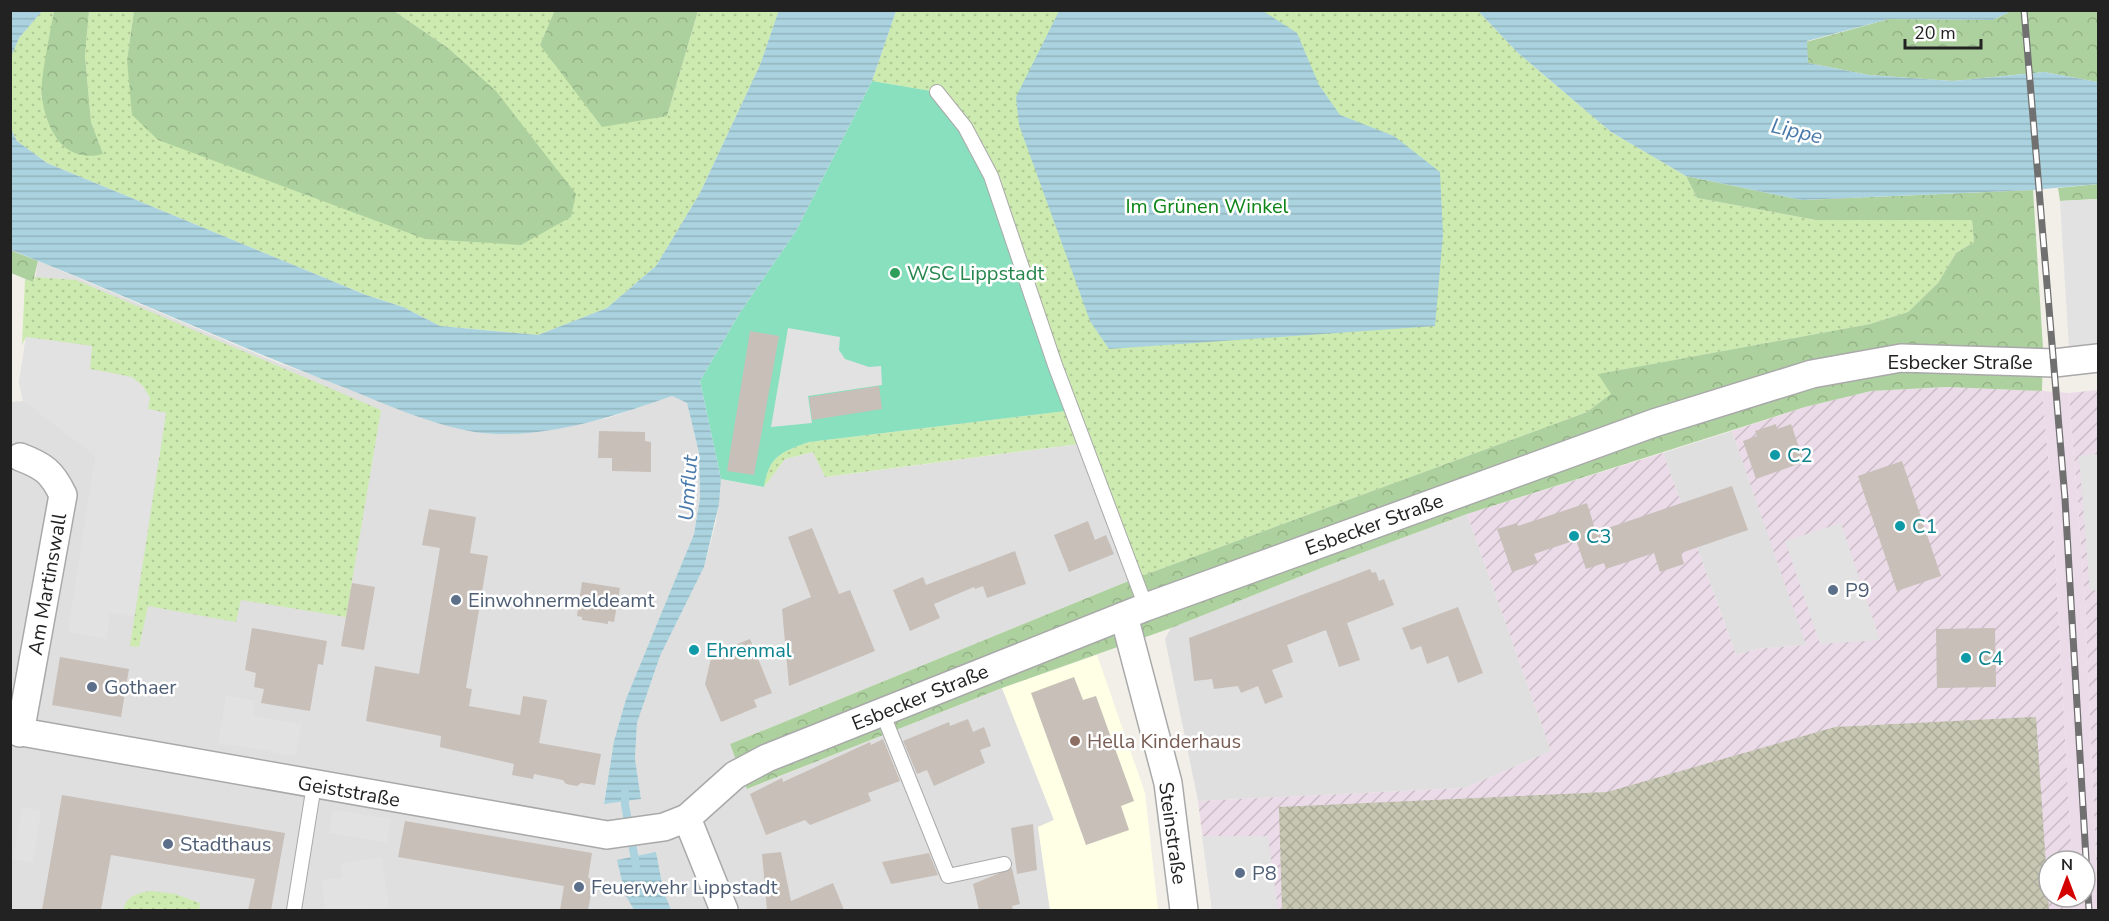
<svg xmlns="http://www.w3.org/2000/svg" width="2109" height="921" font-family="'Nunito Sans',sans-serif">
  <style>
    .residential { fill: #e0dfdf }
    .industrial { fill: url(#industrial-furrows) }
    .education { fill: #ffffe5 }
    .railway { fill: #ebdbe8 }
    .construction { fill: url(#construction-cross-hatch) }
    .grass { fill: url(#grass-dots) }
    .forest { fill: url(#forest-crowns) }
    .pitch { fill: #88e0be }
    .parking { fill: #e2e2e2 }
    .water { fill: url(#water-rules) }
    .lines { fill: none; stroke-linecap: round; stroke-linejoin: round }
    .stream { stroke: #aad3df; stroke-width: 8 }
    .building { fill: #c7bfb8 }
    .lane-casing { stroke: #a9a9a9; stroke-width: 16 }
    .street-casing { stroke: #a9a9a9; stroke-width: 30 }
    .lane { stroke: #fff; stroke-width: 14 }
    .street { stroke: #fff; stroke-width: 27 }
    .rail-casing { stroke: #707070; stroke-width: 7 }
    .rail { stroke: #fff; stroke-width: 4.5; stroke-dasharray: 14; stroke-linecap: butt }
    .leisure-dot { fill: #2e9e5b; stroke: #fff; stroke-width: 2 }
    .culture-dot { fill: #0f9aa8; stroke: #fff; stroke-width: 2 }
    .service-dot { fill: #5c6f8a; stroke: #fff; stroke-width: 2 }
    .education-dot { fill: #8d6e63; stroke: #fff; stroke-width: 2 }
    .labels { text-anchor: middle; stroke-width: 5; stroke-linejoin: round; paint-order: stroke }
    .park-label { font-size: 20px; fill: #0c8416; stroke: #fff }
    .leisure-label { font-size: 20px; fill: #27864d; stroke: #fff; text-anchor: start }
    .street-label { font-size: 20px; fill: #222; stroke: #fff }
    .culture-label { font-size: 20px; fill: #0d838f; stroke: #fff; text-anchor: start }
    .service-label { font-size: 20px; fill: #4e5e75; stroke: #fff; text-anchor: start }
    .education-label { font-size: 20px; fill: #785e54; stroke: #fff; text-anchor: start }
    .water-label { font-size: 21px; font-style: italic; fill: #4a7aab; stroke: #fff }
  </style>
  <defs>
    <pattern id="industrial-furrows" width="10" height="10" patternUnits="userSpaceOnUse" patternTransform="scale(1.5)"><rect width="10" height="10" fill="#ebdbe8"/><path d="M-1 1l2-2M0 10L10 0M9 11l2-2" fill="none" stroke="#c9bcc7"/></pattern>
    <pattern id="construction-cross-hatch" width="8" height="8" patternUnits="userSpaceOnUse" patternTransform="scale(1.5)"><rect width="8" height="8" fill="#c7c7b4"/><path d="M0 0l8 8M0 8l8-8" fill="none" stroke="#abab9a"/></pattern>
    <pattern id="grass-dots" width="8" height="8" patternUnits="userSpaceOnUse" patternTransform="scale(1.5)"><rect width="8" height="8" fill="#cdebb0"/><path d="M2 2h.1M6 6h.1" fill="none" stroke="#b0c997" stroke-width="1.8" stroke-linecap="round"/></pattern>
    <pattern id="forest-crowns" width="20" height="18" patternUnits="userSpaceOnUse" patternTransform="scale(1.5)"><rect width="20" height="18" fill="#add19e"/><path d="M2 6a3 3 0 1 1 6 0M12 15a3 3 0 1 1 6 0" fill="none" stroke="#95b388"/></pattern>
    <pattern id="water-rules" width="6" height="5" patternUnits="userSpaceOnUse" patternTransform="scale(1.5)"><rect width="6" height="5" fill="#aad3df"/><path d="M0 2.5h6" fill="none" stroke="#92b5bf"/></pattern>
  </defs>
  <rect width="100%" height="100%" fill="#f2efe9"/>
  <!-- residential -->
  <g class="residential">
    <path d="M38 261 276 362 445 424 494 434 554 429 608 418 672 396 687 403 699 453 700 498 694 534 626 699 614 741 604 803 641 799 635 759 637 723 660 656 704 567 716 522 721 479 763 487 785 459 814 452 826 477 1086 443 1136 578 730 744 748 789 1002 688 1054 820 1038 827 1050 910H11L10 402 23 401 19 382Z"/>
    <path d="M1732 431 1807 645 1757 649 1736 655 1663 453Z"/>
    <path d="M1467 514 1551 751 1465 788 1198 801 1165 639 1171 628 1329 565Z"/>
  </g>
  <!-- industrial -->
  <g class="industrial">
    <path d="M1947 387 2042 391 2052 499 2072 861H2049V897H2074L2075 910H1212L1198 801 1465 788 1551 751 1467 514 1663 453 1736 655 1757 649 1806 645 1732 431 1805 407 1871 391Z"/>
    <path d="M2098 390V910L2085 597 2069 393Z"/>
  </g>
  <!-- education -->
  <path class="education" d="M1097 655 1145 793 1158 910H1050L1038 827 1054 820 1002 688Z"/>
  <!-- railway -->
  <path class="railway" d="M2042 391 2069 393 2085 597 2098 910H2075L2074 897H2085V861H2072L2052 499Z"/>
  <!-- construction -->
  <path class="construction" d="M2036 717 2049 910H1282L1279 807 1607 792 1835 727Z"/>
  <!-- grass -->
  <g class="grass">
    <path d="M42 11H54L41 97 102 154 91 122 85 56 89 11H134L127 60 158 140 193 151 448 48 394 11H555L540 45 667 116 698 11H779L760 65 700 193 656 266 607 308 538 335 440 326 403 307 366 295 47 163 17 141 11 129 10 57 19 38Z"/>
    <path d="M896 11H1478L1518 53 1611 132 1686 176 1697 198 1816 220H1972L1974 242 1956 253 1938 283 1908 312 1870 324 1599 374 1612 394 1587 412 1136 578 1086 443 825 477 813 452 785 459 764 487C769 456 781 452 809 442L1073 410 937 92 872 81Z"/>
    <path d="M34 277 76 280 381 410 346 617 241 600 236 622 148 606 139 647 130 646 166 413 148 409C153 374 114 374 89 369L92 346 26 337 22 345 25 279 33 282Z"/>
    <path d="M151 891 175 894 200 903 199 910H123C127 896 137 893 151 891Z"/>
  </g>
  <!-- forest -->
  <g class="forest">
    <path d="M555 10 698 11 667 116 602 127 540 45Z"/>
    <path d="M54 11H89L85 56 91 122 103 154C65 164 47 132 42 98 39 83 51 29 54 11Z"/>
    <path d="M134 11H394L448 48 496 91 576 194 571 217 521 245 425 239 158 140 132 115 127 60Z"/>
    <path d="M2011 11H2098V82L2044 72 1953 81 1869 75 1808 63 1806 42 1889 19 1993 20Z"/>
    <path d="M1686 176 1802 200 2033 190 2043 348 2042 391 1947 387 1871 391 1805 407 1467 514 1329 565 1171 628 1002 688 747 789 730 744 1136 578 1587 412 1611 394 1598 374 1870 324 1908 312 1938 283 1956 253 1974 242 1972 220H1816L1697 198Z"/>
    <path d="M2098 184V199L2060 201 2058 188Z"/>
    <path d="M10 250 38 261 33 282 11 273Z"/>
  </g>
  <!-- pitch -->
  <path class="pitch" d="M872 81 937 92 991 176 1074 410 809 442C781 452 769 456 764 487L721 479 700 381 739 314 796 231Z"/>
  <!-- parking -->
  <g class="parking">
    <path d="M2098 199V345L2069 348 2060 201Z"/>
    <path d="M788 328 840 337 839 350 845 359 869 367 881 366 882 385 808 396 812 423 771 427Z"/>
    <path d="M26 337 92 346 90 369 132 377 143 386 150 398 148 409 166 413 134 617 110 613 106 639 68 632 95 456 23 401 19 382Z"/>
    <path d="M2098 454V590L2090 591 2079 456Z"/>
    <path d="M1841 523 1880 640 1820 644 1785 541Z"/>
    <path d="M226 695 255 701 253 716 302 724 296 756 218 743Z"/>
    <path d="M22 807 41 811 33 863 13 859Z"/>
    <path d="M333 810 391 819 387 842 329 833Z"/>
    <path d="M1202 836H1268L1278 910H1212Z"/>
    <path d="M382 858 389 908 325 910 322 880 342 878 340 863Z"/>
  </g>
  <!-- water -->
  <g class="water">
    <path d="M11 10 42 11 19 38 11 57Z"/>
    <path d="M779 10 896 11 872 81 796 231 739 314 700 381 721 479 719 504 704 567 660 656 637 723 635 759 641 799 604 804 614 741 626 699 694 534 700 498 699 453 687 403 672 396C615 416 555 436 495 434 446 432 388 405 343 387 231 344 122 294 11 250V129L17 141 47 163 366 295 403 307 440 326 538 335 607 308 656 266 700 193 760 65Z"/>
    <path d="M1059 11H1263L1297 33 1319 85 1340 115 1394 136 1440 172 1443 235 1435 326 1109 349 1090 321 1019 125 1016 97Z"/>
    <path d="M1478 11H2011L1993 20 1889 19 1807 41 1808 63 1869 75 1953 81 2044 72 2098 82V184L2033 190 1802 200 1686 176 1611 132 1518 53Z"/>
    <path d="M656 852 663 889 671 910H634L625 894 617 860Z"/>
  </g>
  <g class="lines">
    <!-- stream -->
    <path class="stream" d="M625 792V805L636 865"/>
  </g>
  <!-- building -->
  <g class="building">
    <path d="M750 331 779 336 754 475 727 471Z"/>
    <path d="M879 386 882 409 812 420 809 397Z"/>
    <path d="M1776 424 1777 429 1791 424 1804 462 1756 479 1743 441 1757 436 1755 431Z"/>
    <path d="M599 431 645 432V441L651 442V472L612 471V458H598Z"/>
    <path d="M1902 461 1941 576 1897 591 1858 476Z"/>
    <path d="M1732 486 1748 530 1681 553 1684 564 1660 572 1654 553 1606 569 1604 563 1586 569 1576 540 1534 554 1538 563 1512 572 1497 529 1517 523 1518 526 1587 503 1596 532Z"/>
    <path d="M429 509 476 517 470 553 488 556 466 688 472 689 469 706 520 715 523 696 547 700 539 743 601 754 595 785 581 783 577 786 566 784 563 780 534 774 533 779 512 775 514 764 440 747 441 736 366 721 375 666 419 674 440 548 422 545Z"/>
    <path d="M1088 521 1095 540 1106 535 1114 554 1069 572 1054 535Z"/>
    <path d="M812 528 839 594 850 590 875 651 789 686 782 609 811 597 788 537Z"/>
    <path d="M1015 551 1026 584 987 598 983 586 975 589 974 587 934 604 940 618 910 631 893 590 923 577 926 585Z"/>
    <path d="M1370 569 1372 573 1376 572 1379 581 1384 579 1394 605 1347 623 1360 660 1339 667 1326 630 1287 645 1293 662 1272 670 1283 697 1265 704 1258 686 1241 693 1238 686 1214 689 1212 679 1194 681 1189 638Z"/>
    <path d="M582 582 620 588 614 622 608 621V624L582 620V617L577 616Z"/>
    <path d="M352 583 375 587 364 650 341 646Z"/>
    <path d="M1458 607 1483 673 1458 683 1448 656 1427 664 1421 646 1411 650 1402 628Z"/>
    <path d="M252 628 327 641 323 665 318 664 310 711 261 703 264 689 254 687 256 673 245 670Z"/>
    <path d="M1995 628 1996 687 1937 688 1936 629Z"/>
    <path d="M750 639 772 693 754 700 757 707 721 722 705 684 712 654Z"/>
    <path d="M60 657 129 669 121 717 52 705Z"/>
    <path d="M1074 677 1083 700 1096 696 1134 801 1121 806 1129 830 1086 845 1031 693Z"/>
    <path d="M968 719 973 732 984 727 991 746 980 750 985 763 934 786 927 770 917 774 903 741 949 722 950 726Z"/>
    <path d="M883 739 900 781 868 793 871 801 810 825 805 820 766 835 750 794 782 778 783 782 870 742 871 745Z"/>
    <path d="M62 795 285 833 271 910H248L255 879 111 855 101 910H42Z"/>
    <path d="M405 821 592 853 588 878 594 879 588 910H560L564 886 398 857Z"/>
    <path d="M1033 824 1037 870 1017 874 1011 828Z"/>
    <path d="M781 852 791 901 833 883 844 910H767L762 854Z"/>
    <path d="M929 853 938 875 891 884 882 862Z"/>
    <path d="M1012 868 1020 904 1012 906 1013 910H979L973 884Z"/>
  </g>
  <g class="lines">
    <defs>
      <g id="lane">
        <path d="M937 92 965 127 991 176 1055 365 1146 607"/>
        <path d="M882 712 948 876 1004 864"/>
        <path d="M294 910 314 785"/>
      </g>
      <g id="street">
        <path d="M1124 616 1168 783 1184 910"/>
        <path d="M10 730 607 835 664 827 687 818 735 775 767 758 1146 607 1654 423 1812 374 1901 358 2054 363 2098 358"/>
        <path d="M20 733 63 495C52 472 44 466 20 457"/>
        <path d="M687 818 724 910"/>
      </g>
    </defs>
    <!-- lane casing -->
    <use href="#lane" class="lane-casing"/>
    <!-- street casing -->
    <use href="#street" class="street-casing"/>
    <!-- lane -->
    <use href="#lane" class="lane"/>
    <!-- street -->
    <use href="#street" class="street"/>
    <defs>
      <path id="rail" d="M2024 10 2065 499 2089 910"/>
    </defs>
    <!-- rail casing -->
    <use href="#rail" class="rail-casing"/>
    <!-- rail -->
    <use href="#rail" class="rail"/>
  </g>
  <!-- markers -->
  <circle class="leisure-dot" cx="895" cy="273" r="6"/>
  <g class="culture-dot">
    <circle cx="1775" cy="455" r="6"/>
    <circle cx="1900" cy="526" r="6"/>
    <circle cx="1574" cy="536" r="6"/>
    <circle cx="694" cy="650" r="6"/>
    <circle cx="1966" cy="658" r="6"/>
  </g>
  <g class="service-dot">
    <circle cx="1833" cy="590" r="6"/>
    <circle cx="456" cy="600" r="6"/>
    <circle cx="92" cy="687" r="6"/>
    <circle cx="168" cy="844" r="6"/>
    <circle cx="1240" cy="873" r="6"/>
    <circle cx="579" cy="887" r="6"/>
  </g>
  <circle class="education-dot" cx="1075" cy="741" r="6"/>
  <g class="labels">
    <!-- park labels -->
    <g class="park-label">
      <text x="1207" y="213">Im Grünen Winkel</text>
    </g>
    <!-- leisure labels -->
    <g class="leisure-label">
      <text x="907" y="280">WSC Lippstadt</text>
    </g>
    <!-- street labels -->
    <g class="street-label">
      <text x="1960" y="369">Esbecker Straße</text>
      <text transform="translate(1374 524) rotate(-20)" y="7">Esbecker Straße</text>
      <text transform="translate(47 584) rotate(-80)" y="7">Am Martinswall</text>
      <text transform="translate(920 697) rotate(-22)" y="7">Esbecker Straße</text>
      <text transform="translate(349 791) rotate(10)" y="7">Geiststraße</text>
      <text transform="translate(1173 833) rotate(82)" y="7">Steinstraße</text>
    </g>
    <!-- culture labels -->
    <g class="culture-label">
      <text x="1787" y="462">C2</text>
      <text x="1912" y="533">C1</text>
      <text x="1586" y="543">C3</text>
      <text x="706" y="657">Ehrenmal</text>
      <text x="1978" y="665">C4</text>
    </g>
    <!-- service labels -->
    <g class="service-label">
      <text x="1845" y="597">P9</text>
      <text x="468" y="607">Einwohnermeldeamt</text>
      <text x="104" y="694">Gothaer</text>
      <text x="180" y="851">Stadthaus</text>
      <text x="1252" y="880">P8</text>
      <text x="591" y="894">Feuerwehr Lippstadt</text>
    </g>
    <!-- education labels -->
    <g class="education-label">
      <text x="1087" y="748">Hella Kinderhaus</text>
    </g>
    <!-- water labels -->
    <g class="water-label">
      <text transform="translate(1797 131) rotate(13)" y="7">Lippe</text>
      <text transform="translate(688 488) rotate(-86)" y="7">Umflut</text>
    </g>
  </g>
  <!-- border -->
  <rect width="2109" height="921" fill="none" stroke="#222222" stroke-width="24"/>
  <!-- north arrow -->
  <g transform="translate(2067 879)"><circle r="28" fill="#ffffff" stroke="#a7a7a7" stroke-width="1.5"/>
  <path d="M0-4.5L10 22L0 15L-10 22Z" fill="#d40000"/>
  <text y="-9" font-size="16" font-weight="bold" text-anchor="middle" fill="#222222">N</text>
  </g>
  <!-- scale -->
  <path d="M1905 39v9h76v-9" fill="none" stroke="#222222" stroke-width="3"/>
  <text x="1914" y="39" font-size="18" fill="#222222" stroke="#ffffff" stroke-width="4.5" paint-order="stroke">20 m</text>
</svg>
